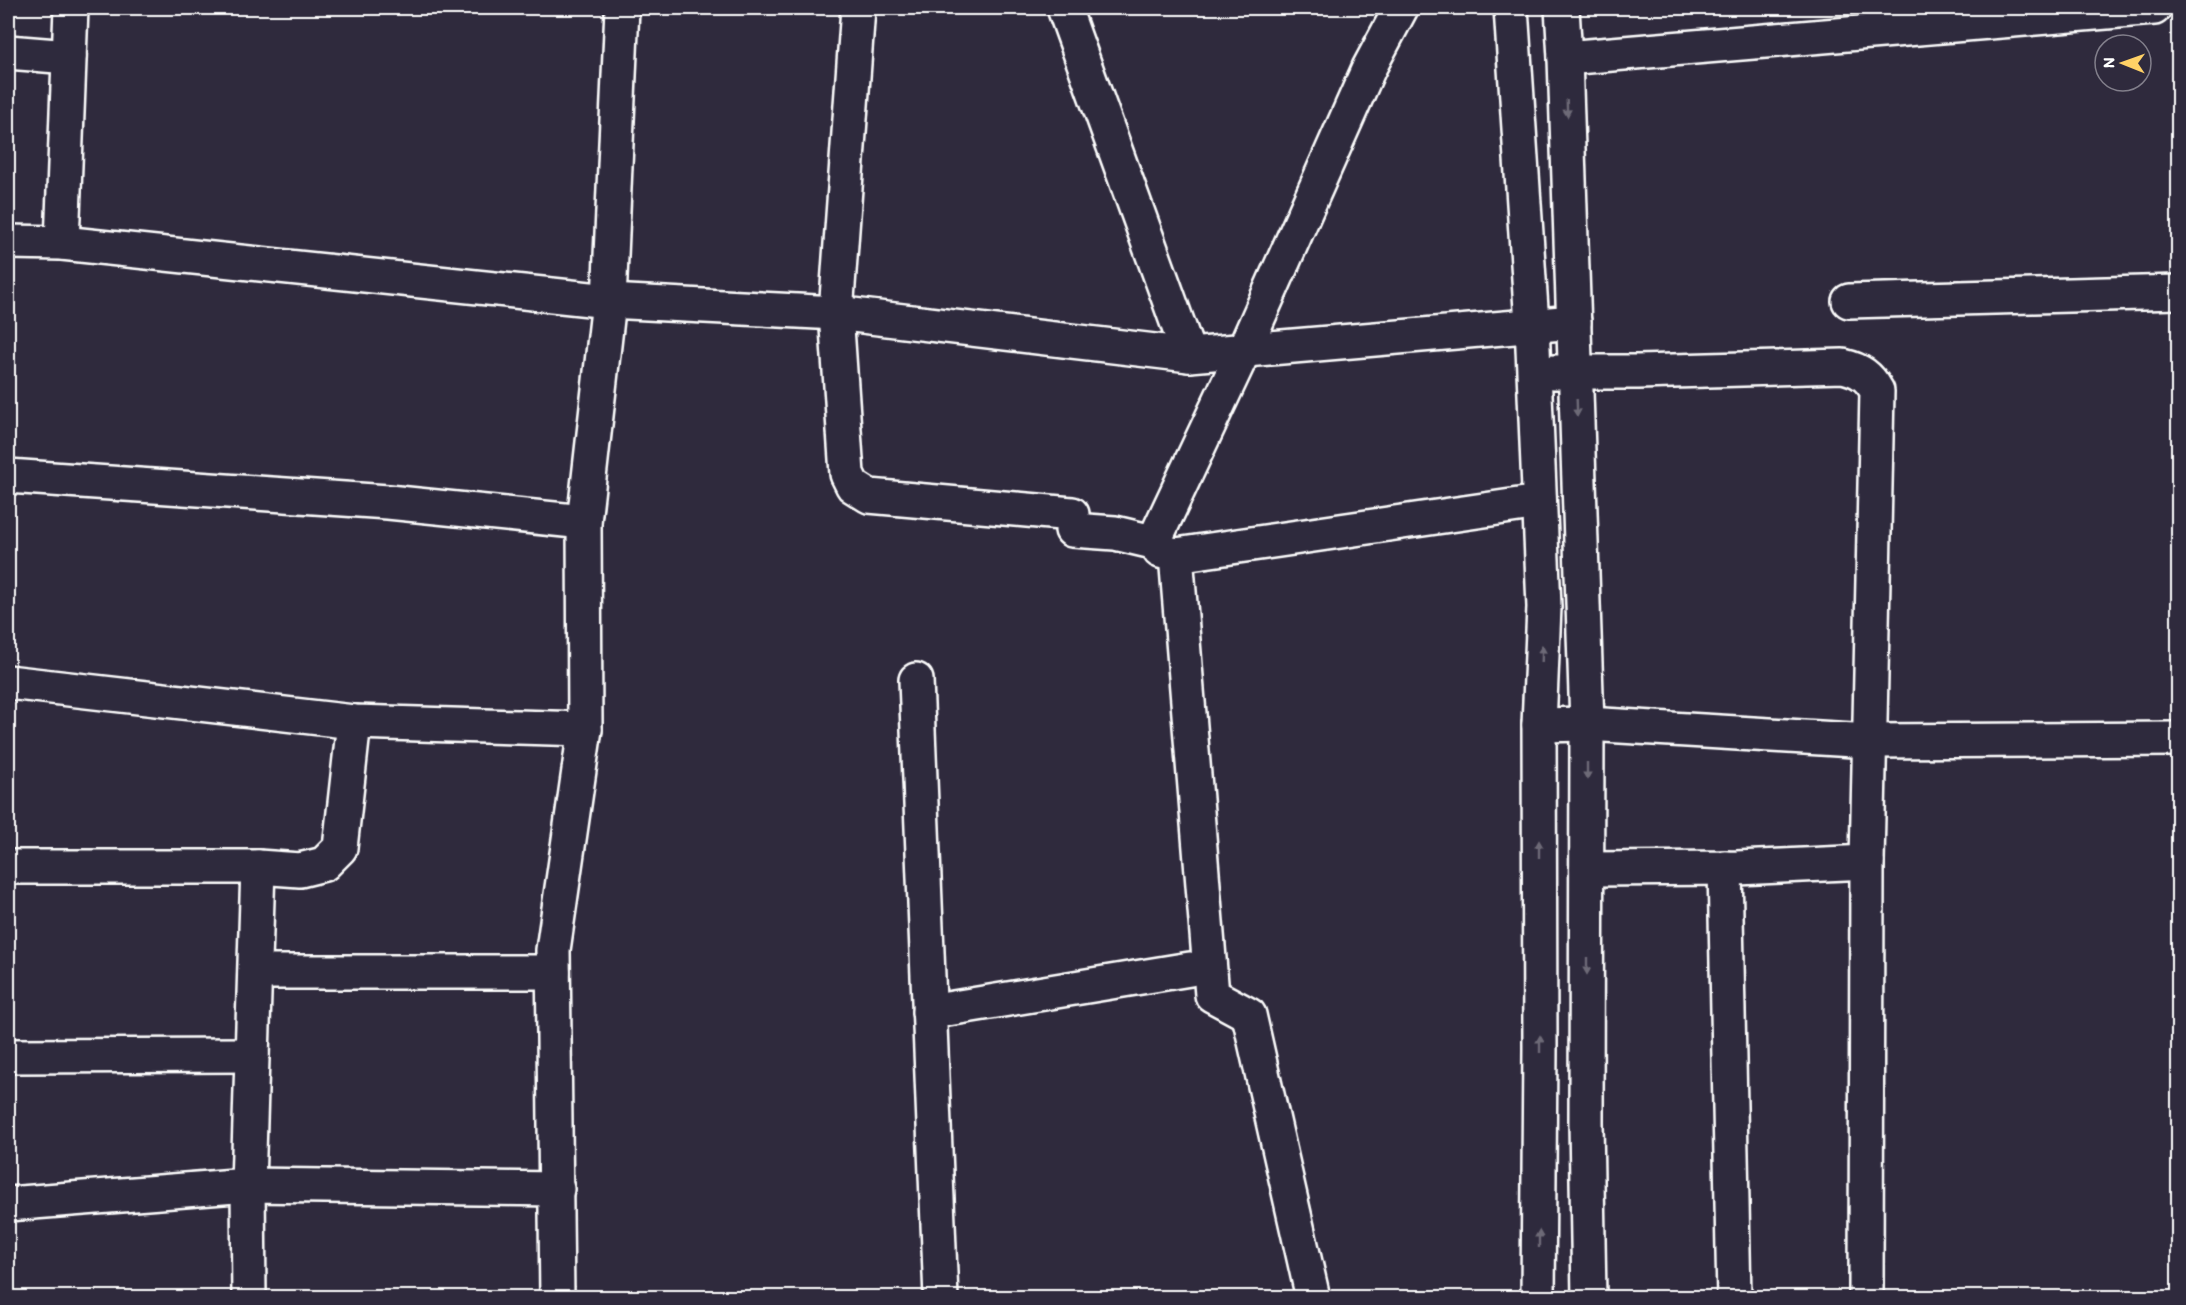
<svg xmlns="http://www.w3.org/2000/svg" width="2186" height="1305" font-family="Itim,sans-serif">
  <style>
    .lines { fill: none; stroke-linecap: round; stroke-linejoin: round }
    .minor-casing { stroke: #fff; stroke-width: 38 }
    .minor { stroke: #2f2a3d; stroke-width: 33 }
    .oneway { fill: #6d6a77 }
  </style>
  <rect width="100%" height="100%" fill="#2f2a3d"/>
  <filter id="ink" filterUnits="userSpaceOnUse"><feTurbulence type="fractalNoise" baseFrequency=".0167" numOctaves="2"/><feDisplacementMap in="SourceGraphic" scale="12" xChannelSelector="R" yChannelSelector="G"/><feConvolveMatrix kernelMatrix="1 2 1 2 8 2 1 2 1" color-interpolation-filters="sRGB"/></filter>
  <g filter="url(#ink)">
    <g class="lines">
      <defs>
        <g id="minor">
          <path d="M858 8 836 313 847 474 853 486 869 496 1072 514"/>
          <path d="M1064 8 1189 355"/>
          <path d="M1401 8 1369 68 1244 350 1157 535 1160 551 1176 555 1539 502"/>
          <path d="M1511 8 1532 324 1544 607 1539 725 1540 1049 1538 1298"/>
          <path d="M1562 8 1565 58 1587 724 1586 1122 1589 1298"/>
          <path d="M8 52 69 57"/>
          <path d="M1565 58 2154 8"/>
          <path d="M8 242 62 243 609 301 836 313 1189 355 1574 322"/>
          <path d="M62 243 71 8"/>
          <path d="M1849 301 2178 292"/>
          <path d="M1554 372H1638L1843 366C1860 370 1869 376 1877 391L1867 862 1866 1298"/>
          <path d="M8 476 388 502 584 522"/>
          <path d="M1072 530 1115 533 1157 543"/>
          <path d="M1176 555 1212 995 1249 1015 1313 1298"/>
          <path d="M916 680 941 1298"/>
          <path d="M8 682 354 722 585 729"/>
          <path d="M1539 725 1587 724 1870 741 2178 739"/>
          <path d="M8 867H258L300 870 324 864 340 848 354 722"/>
          <path d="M1725 868 1734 1298"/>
          <path d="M1587 869 1737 868 1867 862"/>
          <path d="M255 972H553"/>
          <path d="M929 1012 1190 969"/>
          <path d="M8 1056 252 1055"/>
          <path d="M8 1204 248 1185 557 1189"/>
          <path d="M249 1298 248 1185 258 867"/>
          <path d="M557 1298 553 950 585 729 584 522 609 301 622 8"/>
        </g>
      </defs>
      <!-- minor casing -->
      <use href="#minor" class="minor-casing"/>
      <!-- minor -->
      <use href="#minor" class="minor"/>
    </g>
    <!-- one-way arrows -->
    <defs><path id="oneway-solid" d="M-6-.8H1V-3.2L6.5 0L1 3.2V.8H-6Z" transform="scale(1.5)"/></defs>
    <g class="oneway">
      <use href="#oneway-solid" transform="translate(1567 108) rotate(88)"/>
      <use href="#oneway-solid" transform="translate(1577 408) rotate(88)"/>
      <use href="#oneway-solid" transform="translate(1542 654) rotate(-88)"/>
      <use href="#oneway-solid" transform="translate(1587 771) rotate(90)"/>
      <use href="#oneway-solid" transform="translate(1539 849) rotate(-90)"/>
      <use href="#oneway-solid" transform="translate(1587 966) rotate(90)"/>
      <use href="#oneway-solid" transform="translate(1540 1044) rotate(-90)"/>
      <use href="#oneway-solid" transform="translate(1539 1239) rotate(-90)"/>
    </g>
  </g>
  <!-- margin -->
  <rect width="2186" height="1305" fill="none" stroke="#2f2a3d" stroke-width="30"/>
  <rect x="15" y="15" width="2156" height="1275" fill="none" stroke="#fff" stroke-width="2" filter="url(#ink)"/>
  <!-- north arrow -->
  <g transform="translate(2123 63) rotate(271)"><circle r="28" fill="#2f2a3d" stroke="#827f8b" stroke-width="1.5"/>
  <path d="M0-4.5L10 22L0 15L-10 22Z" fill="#ffd166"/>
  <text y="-9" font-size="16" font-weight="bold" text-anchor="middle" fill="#ffffff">N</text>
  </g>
</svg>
